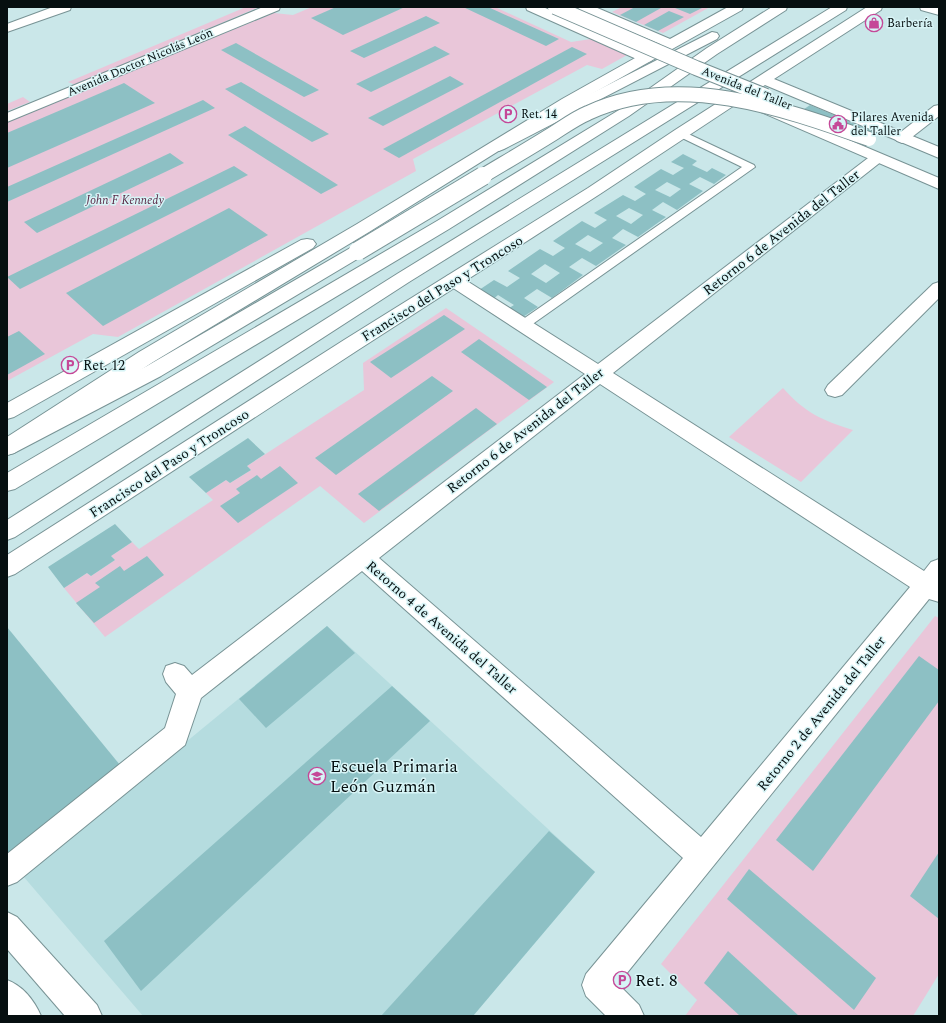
<svg xmlns="http://www.w3.org/2000/svg" width="946" height="1023" font-family="Spectral,serif">
  <style>
    .built { fill: #b5dcdf }
    .green { fill: #e9c6d9 }
    .building { fill: #8dc0c4; fill-rule: evenodd }
    .lines { fill: none; stroke-linecap: round; stroke-linejoin: round }
    .lane-casing { stroke: #789395; stroke-width: 2 }
    .street-casing { stroke: #789395; stroke-width: 2 }
    .secondary-casing { stroke: #789395; stroke-width: 2 }
    .primary-casing { stroke: #789395; stroke-width: 2 }
    .highway-casing { stroke: #789395; stroke-width: 2 }
    .lane { fill: #fff; fill-rule: evenodd }
    .street { fill: #fff; fill-rule: evenodd }
    .secondary { fill: #fff; fill-rule: evenodd }
    .primary { fill: #fff; fill-rule: evenodd }
    .highway { fill: #fff; fill-rule: evenodd }
    .primary-bridge-far1-casing { stroke: #789395; stroke-width: 16; stroke-linecap: butt }
    .primary-bridge-casing { stroke: #789395; stroke-width: 20; stroke-linecap: butt }
    .primary-bridge-far1 { stroke: #fff; stroke-width: 14 }
    .primary-bridge { stroke: #fff; stroke-width: 18 }
    .labels { text-anchor: middle; stroke-width: 3; stroke-linejoin: round; paint-order: stroke }
    .far-poi-label { font-size: 12px; fill: #060f10; stroke: #d7f4f6; text-anchor: start }
    .far-street-label { font-size: 12px; fill: #060f10; stroke: #d7f4f6 }
    .far-park-label { font-size: 12px; font-style: italic; fill: #5b2947; stroke: #d7f4f6 }
    .street-label { font-size: 14px; fill: #060f10; stroke: #d7f4f6 }
    .poi-label { font-size: 14px; fill: #060f10; stroke: #d7f4f6; text-anchor: start }
    .near-poi-label { font-size: 17px; fill: #060f10; stroke: #d7f4f6; text-anchor: start }
  </style>
  <rect width="100%" height="100%" fill="#cae7e9"/>
  <!-- built -->
  <path class="built" d="M327 626 595 872 473 1016H143L23 876Z"/>
  <!-- green -->
  <g class="green">
    <path d="M246 7H259L76 85 68 82Z"/>
    <path d="M312 7H495L571 42 591 39 627 55 602 69 587 65 413 159 416 171 118 337 93 334 7 381V122L274 13 293 15Z"/>
    <path d="M622 7H710L663 33 612 12Z"/>
    <path d="M23 97 30 102 7 111V104Z"/>
    <path d="M446 308 554 382 364 523 320 486 105 637 64 588 87 573 91 576 115 560 111 556 132 542 139 549 213 500 206 493 226 480 230 483 251 470 247 466 364 390 363 363Z"/>
    <path d="M783 388C804 412 823 421 853 430L801 482 729 437Z"/>
    <path d="M935 616 939 618V974L913 1016H685L697 1000 661 964Z"/>
  </g>
  <!-- building -->
  <g class="building">
    <path d="M336 7H405L343 35 311 18Z"/>
    <path d="M463 7H488L559 39 546 46Z"/>
    <path d="M635 7H659L661 8 636 22 620 15Z"/>
    <path d="M677 7H704L690 14 675 8Z"/>
    <path d="M669 11 684 17 658 31 644 25Z"/>
    <path d="M426 16 440 23 364 58 350 51Z"/>
    <path d="M236 43 319 90 304 97 221 50Z"/>
    <path d="M435 46 450 54 371 92 356 84Z"/>
    <path d="M572 47 587 54 399 158 383 149Z"/>
    <path d="M450 76 464 84 383 126 368 118Z"/>
    <path d="M241 82 329 134 312 142 225 89Z"/>
    <path d="M124 83 155 103 7 168V133Z"/>
    <path d="M203 100 215 108 7 202V187Z"/>
    <path d="M810 105 879 134 866 144 797 114Z"/>
    <path d="M245 126 338 185 321 194 228 135Z"/>
    <path d="M170 153 184 163 37 233 24 222Z"/>
    <path d="M683 154 697 161 692 165 707 172 712 168 726 175 714 184 700 177 689 184 703 191 677 210 663 202 652 210 666 217 638 237 623 229 612 238 626 245 596 266 582 258 569 267 583 275 552 298 537 289 524 298 538 307 520 319 506 310 514 305 498 295 491 301 476 292 494 280 507 287 520 278 508 271 540 249 553 256 565 248 553 241 582 221 595 228 607 220 594 213 623 195 635 201 646 194 634 187 661 169 673 175 684 168 671 162ZM667 182 681 189 670 197 655 190ZM629 208 643 215 631 224 616 216ZM588 235 603 243 590 252 575 244ZM545 264 560 273 546 283 531 274Z"/>
    <path d="M234 166 248 175 20 289 7 277Z"/>
    <path d="M229 208 268 235 103 326 66 293Z"/>
    <path d="M444 315 465 329 391 378 370 362Z"/>
    <path d="M19 331 45 354 7 375V337Z"/>
    <path d="M479 339 547 387 529 400 461 352Z"/>
    <path d="M432 376 453 391 336 475 315 458Z"/>
    <path d="M476 408 497 424 379 511 358 494Z"/>
    <path d="M248 438 265 454 247 466 251 470 230 483 226 480 206 493 189 477Z"/>
    <path d="M280 466 298 483 238 523 220 506 240 493 236 489 257 475 261 479Z"/>
    <path d="M115 524 132 542 111 556 115 560 91 576 87 573 64 588 48 567Z"/>
    <path d="M147 556 164 575 94 623 76 603 100 587 95 583 120 566 124 571Z"/>
    <path d="M327 626 355 653 266 728 239 699Z"/>
    <path d="M7 627 120 765 7 854Z"/>
    <path d="M919 656 939 670V701L813 871 776 840Z"/>
    <path d="M392 686 430 721 141 991 104 941Z"/>
    <path d="M549 831 595 872 473 1016H381Z"/>
    <path d="M939 852V919L910 896Z"/>
    <path d="M749 869 876 978 854 1010 727 899Z"/>
    <path d="M728 951 799 1016H740L704 983Z"/>
  </g>
  <g class="lines">
    <defs>
      <path id="lane" d="M680 130 754 165 755 167 527 328 523 329 519 328 517 325 519 322 742 167 676 135 675 133Z"/>
      <g id="street">
        <path d="M53 7H71L70 10 7 32V24Z"/>
        <path d="M920 7H939V15L921 10Z"/>
        <path d="M939 105V116L907 141 902 143 897 141 894 138 897 135 934 106Z"/>
        <path d="M877 153 882 155 885 158 882 161 613 373 924 571 931 562 939 559V602L929 599 618 984 639 1005 644 1016H606L586 996 582 985 586 974 683 858 362 571 201 698 185 745 17 882 7 886V854L165 728 176 694 166 682 163 674 166 666 175 663 184 666 192 675 585 374 447 284 444 280 447 276 453 274 459 276 598 364 872 155ZM600 384 910 587 701 837 379 558Z"/>
        <path d="M939 282V298L842 395 835 397 828 395 825 390 828 385 933 284Z"/>
      </g>
      <g id="secondary">
        <path d="M263 7H280L279 10 7 122V113Z"/>
        <path d="M578 7H595L670 39 728 7H743L742 10 572 105 369 232 153 362 14 453 7 455V437L139 352 357 224 562 99 660 44 579 10Z"/>
        <path d="M867 7H882L881 10 774 79 939 147V158L765 85 600 194 358 350 15 574 7 577V555L344 340 588 188 675 130Z"/>
        <path d="M307 239 313 240 316 244 313 248 14 417 7 419V403L301 240Z"/>
        <path d="M7 912 17 917 97 1005 102 1016H65L7 949Z"/>
        <path d="M7 980C23 986 34 1000 41 1016H7Z"/>
      </g>
      <g id="primary">
        <path d="M526 7H543L651 55 653 58 651 61 646 62 641 61 527 10Z"/>
        <path d="M766 105 939 178V189L761 112 759 109 761 106Z"/>
        <path d="M358 246 364 247 367 251 364 255 161 376 14 453 7 455V438L147 366 352 247Z"/>
      </g>
      <g id="highway">
        <path d="M772 7H787L786 10 717 54 629 116 449 229 15 489 7 491V473L437 221 619 110 707 48Z"/>
        <path d="M832 7H847L846 10 409 282 15 537 7 540V520L397 274Z"/>
        <path d="M712 32 717 33 719 36 717 39 504 149 499 151 494 149 491 146 494 143Z"/>
      </g>
    </defs>
    <!-- lane casing -->
    <use href="#lane" class="lane-casing"/>
    <!-- street casing -->
    <use href="#street" class="street-casing"/>
    <!-- secondary casing -->
    <use href="#secondary" class="secondary-casing"/>
    <!-- primary casing -->
    <use href="#primary" class="primary-casing"/>
    <!-- highway casing -->
    <use href="#highway" class="highway-casing"/>
    <!-- lane -->
    <use href="#lane" class="lane"/>
    <!-- street -->
    <use href="#street" class="street"/>
    <!-- secondary -->
    <use href="#secondary" class="secondary"/>
    <!-- primary -->
    <use href="#primary" class="primary"/>
    <!-- highway -->
    <use href="#highway" class="highway"/>
    <defs>
      <g id="primary-bridge-far1">
        <path d="M555 7 696 68 766 96"/>
        <path d="M481 177C506 162 530 148 554 133 565 126 576 118 588 113 677 71 782 108 869 139"/>
      </g>
      <path id="primary-bridge" d="M358 251 483 176"/>
    </defs>
    <!-- primary-bridge-far1 casing -->
    <use href="#primary-bridge-far1" class="primary-bridge-far1-casing"/>
    <!-- primary-bridge casing -->
    <use href="#primary-bridge" class="primary-bridge-casing"/>
    <!-- primary-bridge-far1 -->
    <use href="#primary-bridge-far1" class="primary-bridge-far1"/>
    <!-- primary-bridge -->
    <use href="#primary-bridge" class="primary-bridge"/>
  </g>
  <!-- icons -->
  <defs>
    <symbol id="shop-ring" viewBox="-11 -11 22 22"><circle r="9.5" fill="#d7f4f6" stroke="#c54898" stroke-width="1.5"/><path d="M-5-2.5h2.3a2.7 3.5 0 0 1 5.4 0H5L5.5 6h-11ZM-1.5-2.5h3a1.5 2.3 0 0 0-3 0Z" fill="#c54898"/></symbol>
    <symbol id="parking-ring" viewBox="-11 -11 22 22"><circle r="9.5" fill="#d7f4f6" stroke="#c54898" stroke-width="1.5"/><path d="M-3.5-5.5H1a3.5 3.5 0 0 1 0 7H-1V5.5H-3.5ZM-1-3.4V-.6H.8a1.4 1.4 0 0 0 0-2.8Z" fill="#c54898"/></symbol>
    <symbol id="civic-ring" viewBox="-11 -11 22 22"><circle r="9.5" fill="#d7f4f6" stroke="#c54898" stroke-width="1.5"/><path d="M-.6-6.5H3V-4.5H.6V-3L4-1V1h2V6H-6V1h2V-1L-.6-3ZM-1.2 2.5V6h2.4V2.5Z" fill="#c54898"/></symbol>
    <symbol id="school-ring" viewBox="-11 -11 22 22"><circle r="9.5" fill="#d7f4f6" stroke="#c54898" stroke-width="1.5"/><path d="M0-5L7-2L0 1L-7-2ZM-4 1L0 2.5L4 1V4Q0 6-4 4Z" fill="#c54898"/></symbol>
  </defs>
  <g fill-rule="evenodd">
    <use href="#shop-ring" x="864" y="13" width="20" height="20"/>
    <use href="#parking-ring" x="498" y="104" width="20" height="20"/>
    <use href="#civic-ring" x="828" y="114" width="20" height="20"/>
    <use href="#parking-ring" x="60" y="355" width="20" height="20"/>
    <use href="#school-ring" x="307" y="766" width="20" height="20"/>
    <use href="#parking-ring" x="612" y="970" width="20" height="20"/>
  </g>
  <g class="labels">
    <!-- far-poi labels -->
    <g class="far-poi-label">
      <text x="887" y="27">Barbería</text>
      <text x="521" y="118">Ret. 14</text>
      <text x="851" y="121">Pilares Avenida<tspan x="851" dy="14">del Taller</tspan></text>
    </g>
    <!-- far-street labels -->
    <g class="far-street-label">
      <text transform="translate(140 62) rotate(-23)" y="4">Avenida Doctor Nicolás León</text>
      <text transform="translate(747 88) rotate(22)" y="4">Avenida del Taller</text>
    </g>
    <!-- far-park labels -->
    <g class="far-park-label">
      <text x="125" y="204">John F Kennedy</text>
    </g>
    <!-- street labels -->
    <g class="street-label">
      <text transform="translate(781 232) rotate(-38)" y="5">Retorno 6 de Avenida del Taller</text>
      <text transform="translate(442 288) rotate(-32)" y="5">Francisco del Paso y Troncoso</text>
      <text transform="translate(525 430) rotate(-38)" y="5">Retorno 6 de Avenida del Taller</text>
      <text transform="translate(169 463) rotate(-33)" y="5">Francisco del Paso y Troncoso</text>
      <text transform="translate(442 627) rotate(41)" y="5">Retorno 4 de Avenida del Taller</text>
      <text transform="translate(821 713) rotate(-51)" y="5">Retorno 2 de Avenida del Taller</text>
    </g>
    <!-- poi labels -->
    <g class="poi-label">
      <text x="83" y="370">Ret. 12</text>
    </g>
    <!-- near-poi labels -->
    <g class="near-poi-label">
      <text x="330" y="772">Escuela Primaria<tspan x="330" dy="20">León Guzmán</tspan></text>
      <text x="635" y="986">Ret. 8</text>
    </g>
  </g>
  <!-- border -->
  <rect width="946" height="1023" fill="none" stroke="#060f10" stroke-width="16"/>
</svg>
